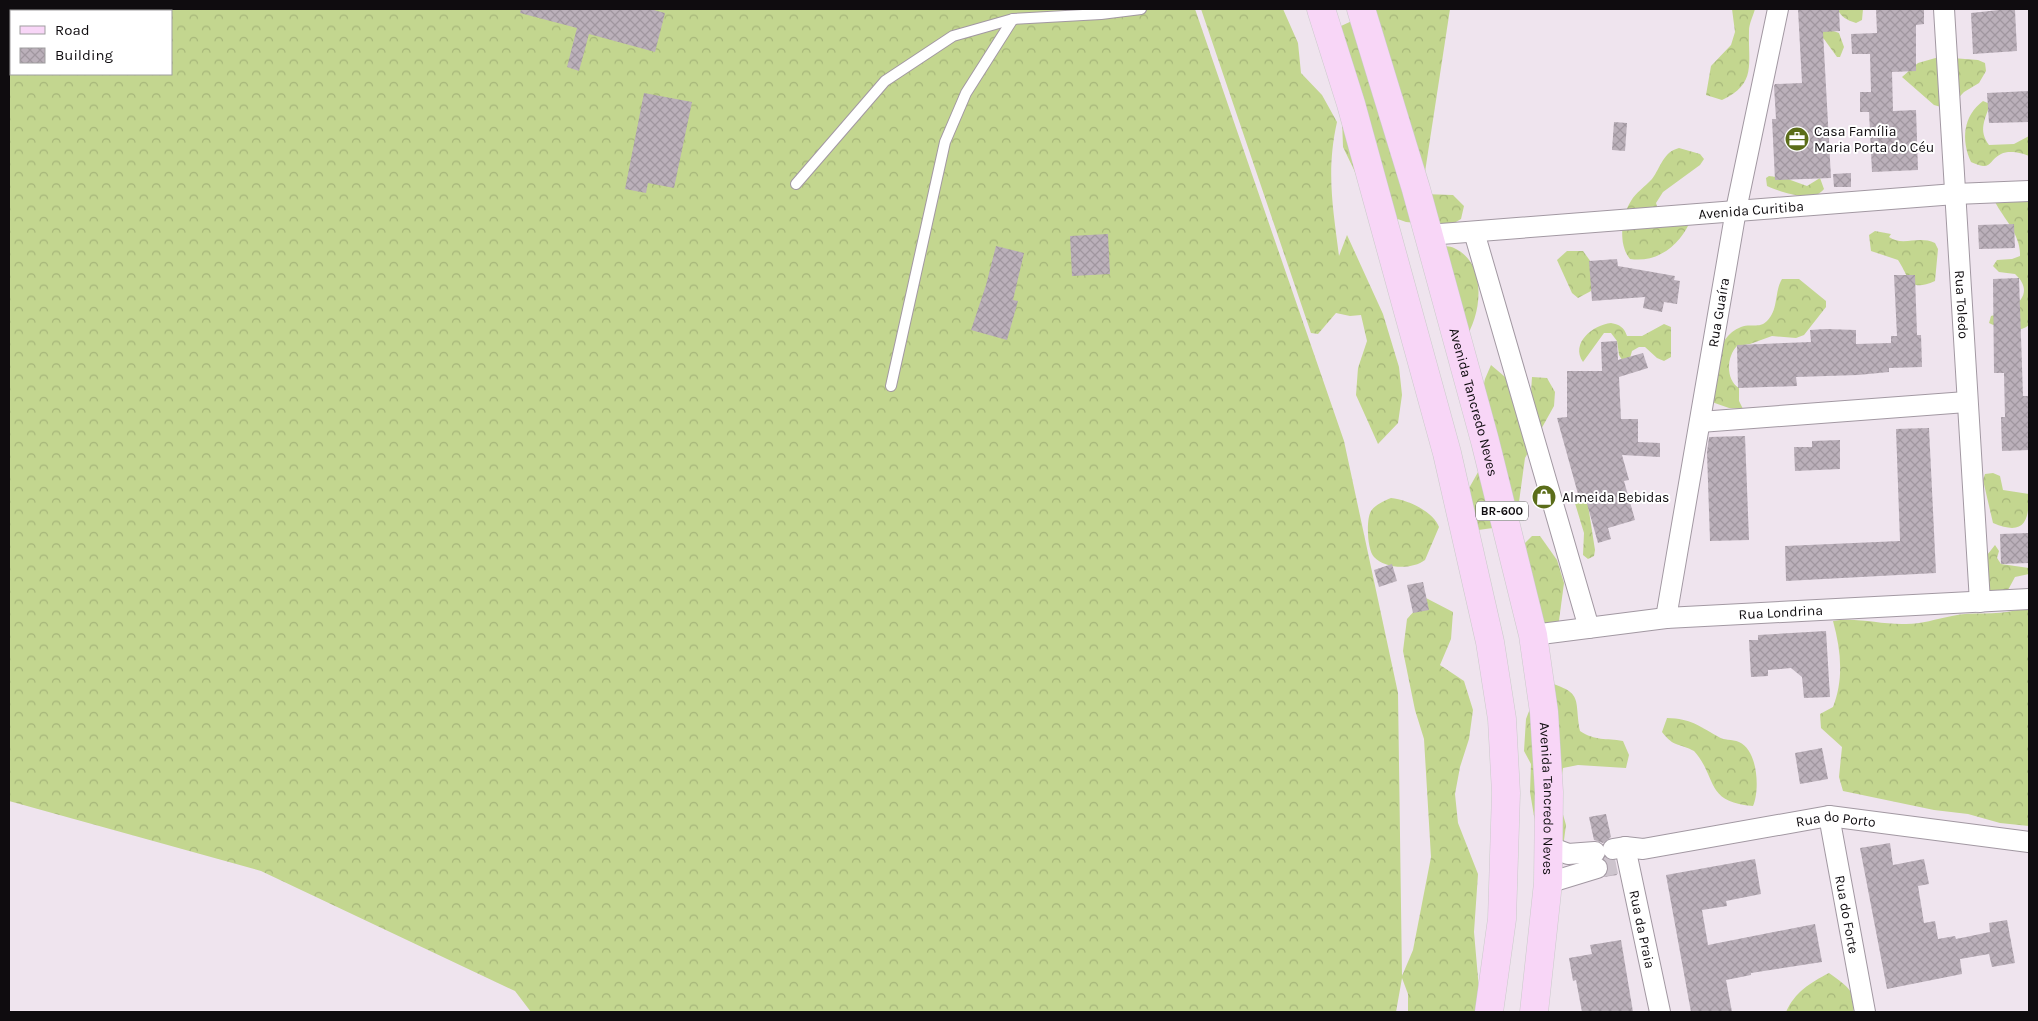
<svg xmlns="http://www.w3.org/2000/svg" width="2038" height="1021" font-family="Karla,sans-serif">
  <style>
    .forest { fill: url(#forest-crowns); fill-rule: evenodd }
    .building { fill: url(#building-cross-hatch) }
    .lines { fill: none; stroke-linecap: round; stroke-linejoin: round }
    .minor-tunnel { stroke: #cdc4cd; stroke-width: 20; stroke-dasharray: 20 10; stroke-linecap: butt }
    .service-casing { stroke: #a298a2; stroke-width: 12 }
    .minor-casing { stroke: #a298a2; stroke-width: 22 }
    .primary-casing { stroke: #cacaca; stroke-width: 29 }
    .service { stroke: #fff; stroke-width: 10 }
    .minor { stroke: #fff; stroke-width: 20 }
    .primary { stroke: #f8d6f7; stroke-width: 28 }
    .labels { text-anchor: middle; stroke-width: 4; stroke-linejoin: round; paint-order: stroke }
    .shield { fill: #fff; stroke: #575557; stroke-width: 1 }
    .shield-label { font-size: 12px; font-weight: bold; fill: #0f0c0f }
    .poi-label { font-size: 14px; fill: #0f0c0f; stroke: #fff; text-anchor: start }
    .street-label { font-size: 14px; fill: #0f0c0f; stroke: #fff }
  </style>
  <defs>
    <pattern id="forest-crowns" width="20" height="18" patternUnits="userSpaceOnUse" patternTransform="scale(1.25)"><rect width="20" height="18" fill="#c3d68f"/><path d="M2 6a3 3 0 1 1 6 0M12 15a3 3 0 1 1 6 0" fill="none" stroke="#a6b67a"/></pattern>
    <pattern id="building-cross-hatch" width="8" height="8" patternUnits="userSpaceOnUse" patternTransform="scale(1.25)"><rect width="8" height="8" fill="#bbb0ba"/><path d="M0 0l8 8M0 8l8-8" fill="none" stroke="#a0969f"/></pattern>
  </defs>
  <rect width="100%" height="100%" fill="#efe4ee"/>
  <!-- forest -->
  <g class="forest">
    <path d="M9 9H1195L1344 441 1398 693 1402 976 1413 950 1431 857 1424 739 1415 710 1403 651 1407 619 1426 598 1453 612 1451 639 1440 665 1464 681 1473 710 1469 739 1460 767 1455 794 1458 823 1478 874 1474 932 1481 1012H1408V994L1402 978 1396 1012H531L515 991 261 871 9 801ZM11 11H171V74H11Z"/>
    <path d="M1201 9H1283L1298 43 1301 73 1322 95 1337 122C1326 171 1333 208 1339 256L1347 235 1383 314 1399 367 1402 395 1398 423 1378 444 1356 395 1358 368 1367 341 1361 315 1350 316 1336 313 1318 334 1311 333Z"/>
    <path d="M1368 9H1450L1423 185Z"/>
    <path d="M1732 9H1755C1753 16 1749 24 1749 31 1748 64 1757 84 1722 100L1706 95 1711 66 1731 45 1735 32Z"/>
    <path d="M1837 9H1863L1862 20 1856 23C1846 20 1842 17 1837 9Z"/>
    <path d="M1354 20 1422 194 1453 195 1464 206 1461 219 1449 226 1406 222 1392 217 1364 199 1355 172 1343 147 1342 119 1328 32Z"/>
    <path d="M1810 28 1828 29 1839 33 1844 47 1840 57H1837L1824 39Z"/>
    <path d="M1939 57 1978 60 1985 63 1986 71 1979 83 1964 92 1948 109 1934 105 1902 77 1918 63Z"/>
    <path d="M1983 101 1990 104C1985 120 1978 130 1989 145L2014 144 2029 136V156C2022 153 2009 150 2001 154 1987 161 1993 172 1971 162 1961 140 1963 116 1983 101Z"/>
    <path d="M1679 148 1700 154 1704 159 1700 165 1663 192 1656 203 1659 212 1689 224C1678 247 1656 263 1630 259 1618 245 1621 216 1631 201 1636 192 1645 187 1652 179 1661 167 1663 152 1679 148Z"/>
    <path d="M1769 176 1785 178 1807 186 1820 178 1824 189C1813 204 1781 192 1767 186L1766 178Z"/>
    <path d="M2026 199 2029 203V325C2019 334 2000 329 1989 323L1991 316C2012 311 2038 295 2015 274L1999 272 1993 266 1997 260 2012 259 2020 256C2021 235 2004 219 1995 202Z"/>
    <path d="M1875 231 1891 234 1889 237C1903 247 1918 235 1935 243L1938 249 1935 281C1908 293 1910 278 1898 260L1871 251 1869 235Z"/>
    <path d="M1439 245C1443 246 1450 246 1454 248 1488 263 1482 316 1464 340Z"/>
    <path d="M1567 251H1583L1591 262V291L1578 298 1572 293 1557 260Z"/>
    <path d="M1782 279H1799L1826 301V307L1804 335 1796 338 1772 336 1750 344 1737 346C1727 356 1725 379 1739 388V401L1743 409 1729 408 1709 401C1714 376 1714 337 1741 327 1750 323 1759 329 1767 321 1779 309 1774 292 1782 279Z"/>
    <path d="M1611 323C1620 325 1624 327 1627 336H1642L1664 324 1671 327V357L1664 361 1657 358 1645 347H1639L1632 351 1630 358 1624 363 1619 355 1617 341 1611 333H1604L1583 362C1570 343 1593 325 1611 323Z"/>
    <path d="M1491 365 1511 382 1531 392 1532 377 1547 378 1555 392 1554 406 1525 458 1519 502 1512 517 1500 527 1471 531 1468 490 1482 465V393L1485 379Z"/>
    <path d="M1993 473 2000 476 2003 490 2029 494C2029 522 2024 536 1993 523L1983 480 1985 474Z"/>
    <path d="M1391 498C1406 499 1433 511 1439 527L1425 560C1412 570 1385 569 1374 557 1367 550 1366 519 1371 511 1375 505 1384 501 1391 498Z"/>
    <path d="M1584 499 1588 505 1595 550 1594 556 1588 559 1583 555 1584 533 1574 500Z"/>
    <path d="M1532 536H1540L1557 560 1564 583 1558 628 1546 632 1521 551 1525 543Z"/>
    <path d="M1995 545 1999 551 1997 558 2001 564 2029 568V574L2015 577 2008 590 1988 592 1980 564Z"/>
    <path d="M2017 610H2029V826L2000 823 1968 814 1934 810 1843 791 1839 777 1842 747 1821 728 1820 714 1833 707C1844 679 1841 650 1833 621 1857 617 1881 625 1906 624 1922 624 1936 619 1952 616 1973 611 1994 616 2017 610Z"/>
    <path d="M1548 682C1584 694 1574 698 1580 731 1595 741 1606 738 1623 741L1629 755 1626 768 1578 765 1563 768 1561 782 1562 811 1566 825 1564 840 1557 855 1535 822 1530 792 1531 764 1524 751 1526 719 1531 706Z"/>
    <path d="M1667 718C1692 719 1697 725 1717 736 1724 741 1732 739 1739 742 1758 750 1760 790 1753 806 1704 802 1718 778 1694 751 1680 743 1674 748 1662 732Z"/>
    <path d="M1829 973C1844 984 1859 992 1853 1012H1786C1795 992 1810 983 1829 973Z"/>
  </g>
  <!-- building -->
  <g class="building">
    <path d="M521 9H650L665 13 655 52 589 34 579 71 567 67 577 28 520 13Z"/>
    <path d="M1798 9H1839L1840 31 1823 32 1831 178 1775 180 1772 119H1776L1774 86 1775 84 1802 83Z"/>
    <path d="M1876 9H1924V24L1916 25V71L1892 72 1893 111 1916 110 1918 170 1872 172 1869 112H1860V92H1871L1870 54H1852L1851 34 1877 33Z"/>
    <path d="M1999 10H2015L2017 51 1973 54 1971 13Z"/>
    <path d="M2029 91V122L1989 123 1987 93Z"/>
    <path d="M644 93 692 102 674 188 648 183 646 193 625 189Z"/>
    <path d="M1614 122 1627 123 1625 151 1612 150Z"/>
    <path d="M1851 173V187H1834L1833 174Z"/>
    <path d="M2014 224 2015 248 1979 249 1978 225Z"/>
    <path d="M1108 234 1110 274 1072 276 1070 236Z"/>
    <path d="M996 246 1024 253 1013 300 1018 301 1007 340 971 330 986 285Z"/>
    <path d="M1617 259 1618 266 1675 276 1674 280 1680 281 1677 304 1664 302 1662 312 1643 308 1645 297 1592 301 1589 261Z"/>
    <path d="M1894 275H1915L1917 335H1921L1922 367 1889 368V372L1858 375 1796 377 1797 386 1738 388 1737 345 1811 342 1810 330 1826 329 1856 330V344L1891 343V336H1897Z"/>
    <path d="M2019 278 2023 396H2029V450L2002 451 2001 417H2005L2004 373H1994L1993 279Z"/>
    <path d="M1617 341 1618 360 1643 353 1648 368 1619 377 1621 419H1638V442L1660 443V457L1622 455 1629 480 1624 481 1635 520 1608 528 1611 539 1598 543 1584 493 1578 494 1557 418 1567 417V371H1602L1601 342Z"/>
    <path d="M1929 428 1936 573 1786 581 1785 546 1900 541 1896 429Z"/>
    <path d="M1745 436 1749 540 1710 541 1707 452 1709 437Z"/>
    <path d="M1840 440V469L1795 471 1794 447H1812V441Z"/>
    <path d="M2029 533V563L2001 564 2000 534Z"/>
    <path d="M1392 564 1397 581 1379 587 1374 570Z"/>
    <path d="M1423 582 1429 610 1413 613 1407 585Z"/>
    <path d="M1826 631 1830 697 1804 698 1802 677 1791 668 1768 670V676L1751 677 1749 640H1758V635Z"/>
    <path d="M1822 748 1828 779 1800 784 1795 753Z"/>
    <path d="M1606 814 1611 837 1603 843 1594 840 1589 817Z"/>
    <path d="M1890 843 1893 865 1924 859 1929 884 1918 886 1924 923 1935 921 1938 939 1955 936 1956 939 1990 932 1989 923 2007 920 2015 963 1992 967 1989 954 1960 959 1962 974 1887 989 1860 848Z"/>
    <path d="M1605 858 1615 861 1617 875 1604 877 1609 870Z"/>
    <path d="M1755 859 1761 894 1726 901 1727 906 1702 910 1708 945 1815 924 1822 962 1751 973V975L1726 980 1732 1012H1691L1666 875Z"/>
    <path d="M1621 940 1633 1012H1582L1576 980 1573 981 1569 958 1592 954 1590 945Z"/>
  </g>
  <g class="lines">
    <!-- minor-tunnel -->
    <path class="minor-tunnel" d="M1597 868 1616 864"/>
    <defs>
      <g id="service">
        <path d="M796 184 885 81 953 36 1013 19 1101 14 1141 9"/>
        <path d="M891 386 945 142 966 93 1013 19"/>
      </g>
      <g id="minor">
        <path id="s1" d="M1944 9 1980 602"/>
        <path d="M1474 232 1589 628"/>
        <path id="s2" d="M1428 235 1955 194 2029 191"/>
        <path d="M1700 422 1966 402"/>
        <path id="s3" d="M1666 618 1736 210 1778 9"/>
        <path id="s4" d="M1533 635 1666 618 2029 599"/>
        <path id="s5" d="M1829 816 1865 1012"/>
        <path d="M1548 846 1568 854 1595 852"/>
        <path id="s6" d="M1625 847 1660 1012"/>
        <path id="s7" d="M1613 849 1625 847 1643 849 1829 816 2029 842"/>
        <path d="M1548 883 1597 868"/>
      </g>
      <g id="primary">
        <path d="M1321 9 1351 104 1447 453 1490 642 1502 719 1506 793 1502 919 1489 1012"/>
        <path id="s8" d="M1361 9 1416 189 1485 441 1533 635 1544 712 1549 792 1548 883 1534 1012"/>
      </g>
    </defs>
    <!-- service casing -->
    <use href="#service" class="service-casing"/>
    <!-- minor casing -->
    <use href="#minor" class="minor-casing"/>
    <!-- primary casing -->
    <use href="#primary" class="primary-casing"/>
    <!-- service -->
    <use href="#service" class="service"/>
    <!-- minor -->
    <use href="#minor" class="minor"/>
    <!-- primary -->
    <use href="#primary" class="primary"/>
  </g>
  <!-- icons -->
  <defs>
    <symbol id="office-disc" viewBox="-11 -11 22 22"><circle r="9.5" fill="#5b6d19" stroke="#fff"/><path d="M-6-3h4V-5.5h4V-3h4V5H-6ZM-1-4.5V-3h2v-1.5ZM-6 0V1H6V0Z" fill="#fff"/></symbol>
    <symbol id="shop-disc" viewBox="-11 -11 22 22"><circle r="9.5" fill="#5b6d19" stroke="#fff"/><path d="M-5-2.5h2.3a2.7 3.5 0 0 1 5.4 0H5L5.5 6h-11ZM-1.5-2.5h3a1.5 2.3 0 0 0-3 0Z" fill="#fff"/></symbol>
  </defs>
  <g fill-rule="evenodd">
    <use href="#office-disc" x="1783" y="125" width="28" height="28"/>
    <use href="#shop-disc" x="1530" y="483" width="28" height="28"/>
  </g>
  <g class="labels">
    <!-- shield labels -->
    <rect class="shield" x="1476" y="501.5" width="52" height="19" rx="4"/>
    <g class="shield-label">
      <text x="1502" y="515">BR-600</text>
    </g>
    <!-- poi labels -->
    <g class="poi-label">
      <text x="1814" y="136">Casa Família<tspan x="1814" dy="16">Maria Porta do Céu</tspan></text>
      <text x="1562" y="502">Almeida Bebidas</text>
    </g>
    <!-- street labels -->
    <g class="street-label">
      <text dy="5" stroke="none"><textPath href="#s2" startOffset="324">Avenida Curitiba</textPath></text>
      <text dy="5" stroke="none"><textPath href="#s1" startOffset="296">Rua Toledo</textPath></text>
      <text dy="5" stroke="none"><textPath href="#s3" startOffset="310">Rua Guaíra</textPath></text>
      <text dy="5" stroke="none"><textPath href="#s8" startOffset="409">Avenida Tancredo Neves</textPath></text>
      <text dy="5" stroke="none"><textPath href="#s4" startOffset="249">Rua Londrina</textPath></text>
      <text dy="5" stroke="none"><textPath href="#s8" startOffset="814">Avenida Tancredo Neves</textPath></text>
      <text dy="5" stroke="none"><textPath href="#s7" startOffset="226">Rua do Porto</textPath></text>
      <text dy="5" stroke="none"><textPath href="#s5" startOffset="100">Rua do Forte</textPath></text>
      <text dy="5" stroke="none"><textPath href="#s6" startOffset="84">Rua da Praia</textPath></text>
    </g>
  </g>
  <!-- border -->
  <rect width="2038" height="1021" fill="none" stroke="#0f0c0f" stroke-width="20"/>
  <!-- legend -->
  <rect x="10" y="10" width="162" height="65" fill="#ffffff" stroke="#9f9e9f"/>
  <rect x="20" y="26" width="25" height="8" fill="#f8d6f7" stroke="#9f9e9f"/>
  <text x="55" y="35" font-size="15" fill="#0f0c0f">Road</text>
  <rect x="20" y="48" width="25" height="15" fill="url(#building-cross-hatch)" stroke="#9f9e9f"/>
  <text x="55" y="60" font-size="15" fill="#0f0c0f">Building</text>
</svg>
